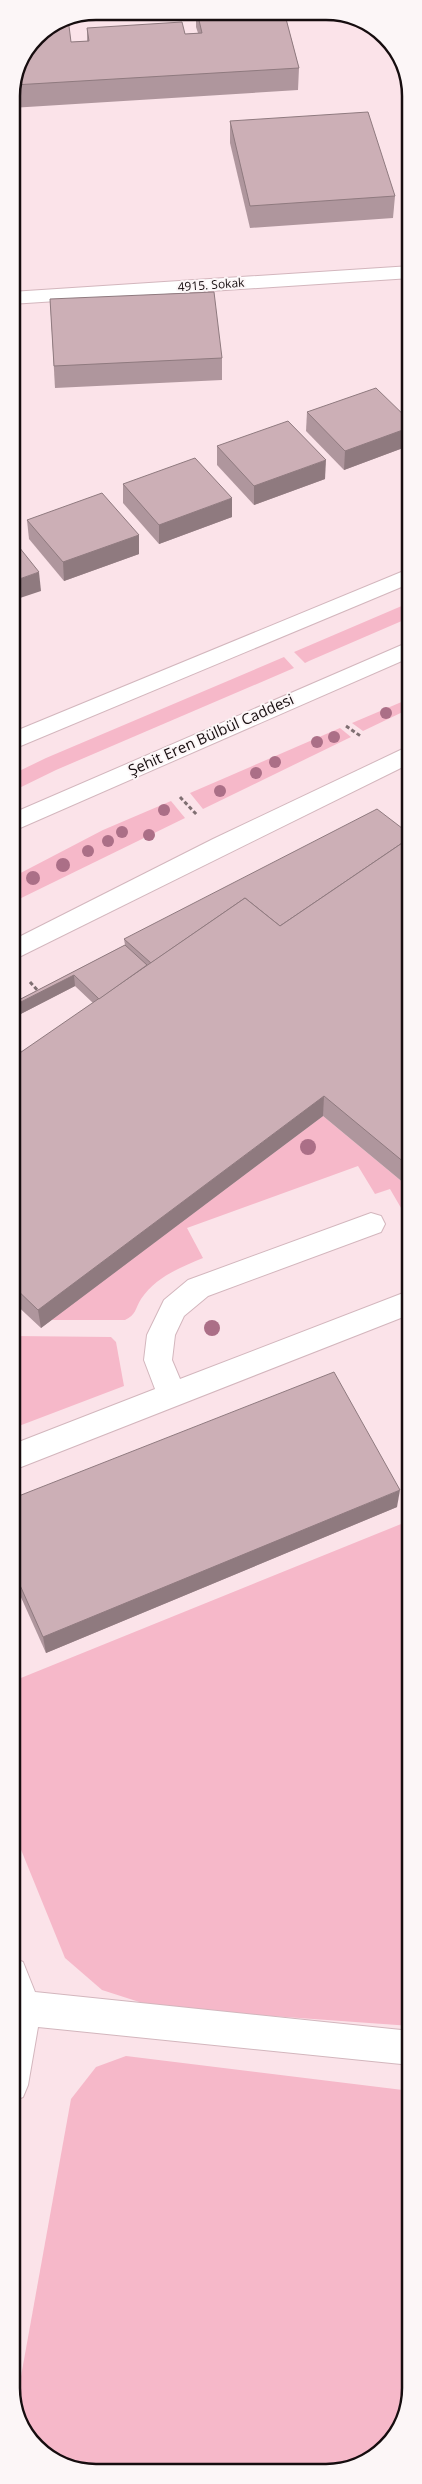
<svg xmlns="http://www.w3.org/2000/svg" width="422" height="2484" font-family="'Open Sans',sans-serif">
  <style>
    .green { fill: #f6b8c9 }
    .lines { fill: none; stroke-linecap: round; stroke-linejoin: round }
    .minor-casing { stroke: #d3b6bd; stroke-width: 2 }
    .major-casing { stroke: #d3b6bd; stroke-width: 2 }
    .path { stroke: #7f6f72; stroke-width: 3; stroke-dasharray: 4 2.5; stroke-linecap: butt }
    .minor { fill: #fff; fill-rule: evenodd }
    .major { fill: #fff; fill-rule: evenodd }
    .tree { fill: #ab6f87 }
    .wall { fill: #af969d }
    .shaded-wall { fill: #8f7a7f }
    .building { fill: #ccafb6; stroke: #8f7a7f }
    .labels { text-anchor: middle; stroke-width: 4; stroke-linejoin: round; paint-order: stroke }
    .far-street-label { font-size: 12px; fill: #160d0f; stroke: #fcf6f7 }
    .street-label { font-size: 15px; fill: #160d0f; stroke: #fcf6f7 }
    .rim { fill: none; stroke: #160d0f; stroke-width: 2.5 }
  </style>
  <rect width="100%" height="100%" fill="#fbe3e9"/>
  <!-- green -->
  <g class="green">
    <path d="M411 602V617L309 661 305 663 294 652Z"/>
    <path d="M284 657 294 668 56 770 11 792V775L46 758Z"/>
    <path d="M411 698V708L363 731 352 723Z"/>
    <path d="M340 728 351 737 203 809 190 793Z"/>
    <path d="M171 801 185 818 11 903V878L103 830Z"/>
    <path d="M323 1116 411 1189V1225L390 1189 375 1194 358 1166 187 1228 203 1258C179 1268 156 1277 141 1299 135 1309 136 1315 125 1320H51Z"/>
    <path d="M11 1333 14 1336 111 1337 116 1342 124 1386 11 1429Z"/>
    <path d="M411 1520V2026L158 2008 102 1990 65 1958 11 1825V1682Z"/>
    <path d="M126 2056 411 2091V2393L386 2448 331 2473 75 2470 32 2444 16 2404 71 2099 96 2067Z"/>
  </g>
  <g class="lines">
    <defs>
      <g id="minor">
        <path d="M411 266V278L11 304V292Z"/>
        <path d="M411 745V763L11 961V941L213 839Z"/>
        <path d="M371 1213 381 1216 385 1224 381 1232 208 1296 184 1316 175 1335 172 1360 180 1379 411 1290V1314L11 1471V1445L155 1389 144 1360 147 1335 164 1300 188 1280Z"/>
        <path d="M11 1957 23 1962 35 1992 411 2031V2065L38 2027 28 2085 23 2097 11 2102Z"/>
      </g>
      <g id="major">
        <path d="M411 568V583L11 750V733Z"/>
        <path d="M411 641V657L11 832V814Z"/>
      </g>
    </defs>
    <!-- minor casing -->
    <use href="#minor" class="minor-casing"/>
    <!-- major casing -->
    <use href="#major" class="major-casing"/>
    <!-- path -->
    <g class="path">
      <path d="M346 726 362 737"/>
      <path d="M180 797 197 815"/>
      <path d="M30 982 39 992"/>
    </g>
    <!-- minor -->
    <use href="#minor" class="minor"/>
    <!-- major -->
    <use href="#major" class="major"/>
  </g>
  <!-- trees -->
  <g class="tree">
    <circle cx="386" cy="713" r="6"/>
    <circle cx="334" cy="737" r="6"/>
    <circle cx="317" cy="742" r="6"/>
    <circle cx="275" cy="762" r="6"/>
    <circle cx="256" cy="773" r="6"/>
    <circle cx="220" cy="791" r="6"/>
    <circle cx="164" cy="810" r="6"/>
    <circle cx="122" cy="832" r="6"/>
    <circle cx="149" cy="835" r="6"/>
    <circle cx="108" cy="841" r="6"/>
    <circle cx="88" cy="851" r="6"/>
    <circle cx="63" cy="865" r="7"/>
    <circle cx="33" cy="878" r="7"/>
    <circle cx="308" cy="1147" r="8"/>
    <circle cx="212" cy="1328" r="8"/>
  </g>
  <!-- wall -->
  <g class="wall">
    <path d="M285 15 299 68 298 90 11 108V91L36 36 71 42 87 41V28L185 34 198 33 196 27V16Z"/>
    <path d="M230 121 395 196 393 218 250 228 230 143Z"/>
    <path d="M50 299 222 358V380L55 388Z"/>
    <path d="M307 412 411 422V445L344 470 306 431Z"/>
    <path d="M217 446 325 479 254 505 217 465Z"/>
    <path d="M123 484 232 517 159 544 123 503Z"/>
    <path d="M27 520 139 535V554L64 581 29 539Z"/>
    <path d="M411 835V1189L323 1116 41 1328 11 1300V1057L13 1058 93 1003 75 986 11 1019V1004L125 945 124 939Z"/>
    <path d="M11 1499 397 1507 46 1653 11 1575Z"/>
  </g>
  <!-- shaded-wall -->
  <g class="shaded-wall">
    <path d="M411 427V445L344 470 345 451Z"/>
    <path d="M326 460 325 479 254 505V486Z"/>
    <path d="M232 498V517L159 544V525Z"/>
    <path d="M139 535V554L64 581 63 562Z"/>
    <path d="M39 572 41 591 11 601V582Z"/>
    <path d="M74 975 75 986 11 1019V1007Z"/>
    <path d="M324 1096 323 1116 41 1328 38 1310Z"/>
    <path d="M400 1490 397 1507 46 1653 43 1637Z"/>
  </g>
  <!-- building -->
  <g class="building">
    <path d="M285 15 299 68 14 85 36 36 64 18H68L71 42 89 41 87 28 182 22 185 34 202 33 198 16Z"/>
    <path d="M368 112 395 196 250 206 230 121Z"/>
    <path d="M214 292 222 358 54 366 50 299Z"/>
    <path d="M376 388 411 422V427L345 451 307 412Z"/>
    <path d="M288 421 326 460 254 486 217 446Z"/>
    <path d="M195 458 232 498 159 525 123 484Z"/>
    <path d="M102 493 139 535 63 562 27 520Z"/>
    <path d="M11 537 39 572 11 582Z"/>
    <path d="M377 809 411 835V837L280 926 245 898 151 963 124 939Z"/>
    <path d="M411 837V1168L324 1096 38 1310 11 1284V1059L245 898 280 926Z"/>
    <path d="M125 945 147 965 99 999 74 975 11 1007V1004Z"/>
    <path d="M334 1372 400 1490 43 1637 11 1565V1499Z"/>
  </g>
  <g class="labels">
    <!-- far-street labels -->
    <g class="far-street-label">
      <text transform="translate(211 285) rotate(-4)" y="4">4915. Sokak</text>
    </g>
    <!-- street labels -->
    <g class="street-label">
      <text transform="translate(211 735) rotate(-24)" y="5">Şehit Eren Bülbül Caddesi</text>
    </g>
  </g>
  <!-- crop -->
  <path d="M0 0H422V2484H0ZM96 20H326A76 76 0 0 1 402 96V2388A76 76 0 0 1 326 2464H96A76 76 0 0 1 20 2388V96A76 76 0 0 1 96 20Z" fill="#fcf6f7" fill-rule="evenodd"/>
  <path class="rim" d="M96 20H326A76 76 0 0 1 402 96V2388A76 76 0 0 1 326 2464H96A76 76 0 0 1 20 2388V96A76 76 0 0 1 96 20Z"/>
</svg>
